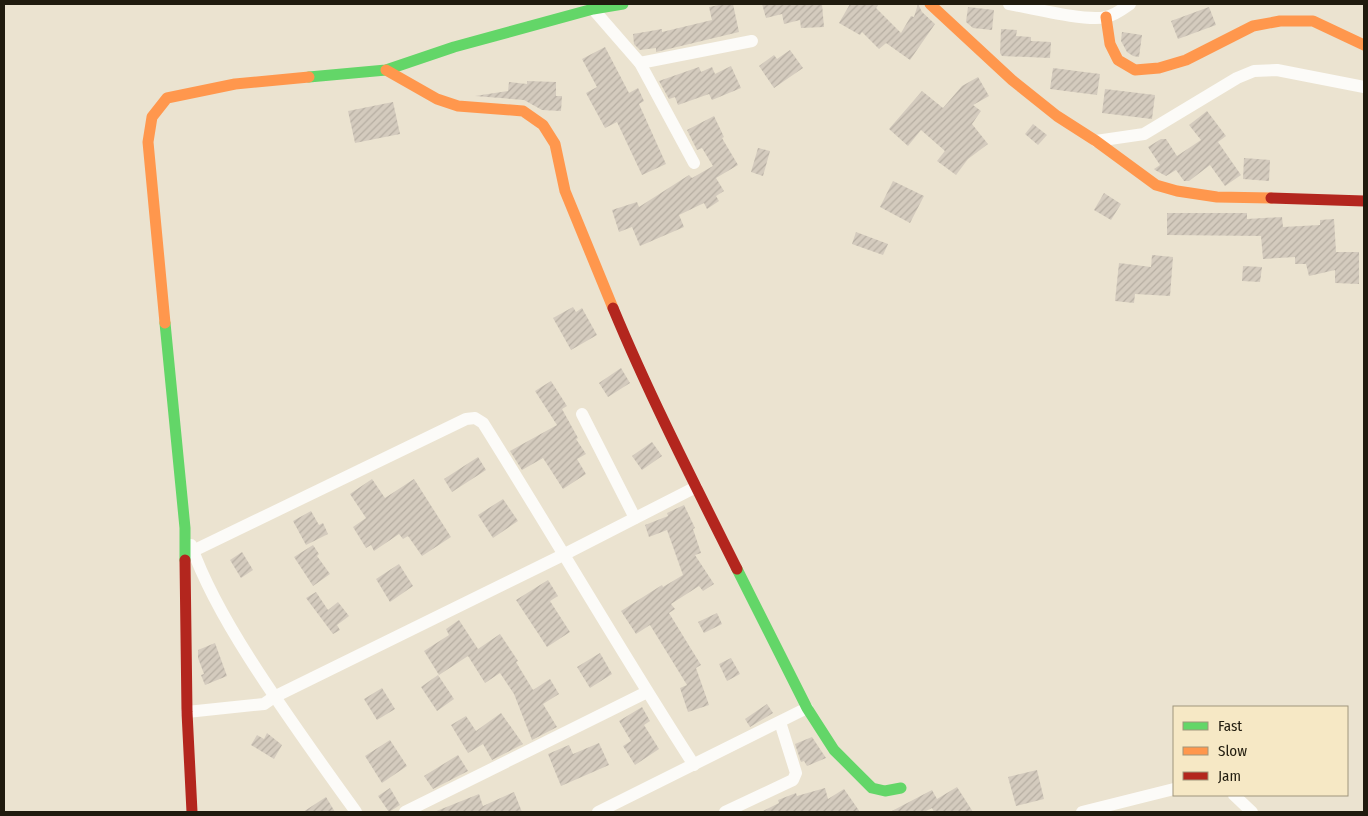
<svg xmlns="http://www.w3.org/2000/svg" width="1368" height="816" font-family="'Fira Sans Condensed',sans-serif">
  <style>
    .building { fill: url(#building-hatch) }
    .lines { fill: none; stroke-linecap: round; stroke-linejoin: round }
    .street { stroke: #fcfbf8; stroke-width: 12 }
    .fast { stroke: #63d668; stroke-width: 11 }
    .slow { stroke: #ff974d; stroke-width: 11 }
    .jam { stroke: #b3261e; stroke-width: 11 }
  </style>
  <defs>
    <pattern id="building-hatch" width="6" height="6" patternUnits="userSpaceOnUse" patternTransform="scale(1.25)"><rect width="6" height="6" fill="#d4cbbe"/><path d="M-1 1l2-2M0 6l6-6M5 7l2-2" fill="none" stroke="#b6aea2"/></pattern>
  </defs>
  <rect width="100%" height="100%" fill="#ebe3d0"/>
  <!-- building -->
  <g class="building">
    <path d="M724 4H733L739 32 656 52V48L640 50 634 44 633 34 662 29V32L712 20 709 7Z"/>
    <path d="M762 4H822L824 27 801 28 800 20 784 24 782 14 766 18Z"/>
    <path d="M850 4H879L876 8 901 33 911 16 914 17 918 4 922 12 935 24 910 60 886 43 879 49 862 32 860 35 839 23Z"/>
    <path d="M968 7 994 10 992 30 973 28 966 22Z"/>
    <path d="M1209 7 1216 25 1178 39 1171 21Z"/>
    <path d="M1001 29 1017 30 1016 36 1031 37V41L1051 42 1050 58 1002 56 1000 53Z"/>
    <path d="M1122 32 1142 35 1139 57 1133 56 1127 52 1121 41Z"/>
    <path d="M605 47 629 93 638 88 644 101 639 104 666 164 642 175 617 122 605 128 586 93 597 87 582 59Z"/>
    <path d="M790 50 803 68 774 88 759 66 774 55 777 59Z"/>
    <path d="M731 66 741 88 712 100 709 94 678 105 675 97 669 99 659 81 699 67 701 72 712 67 715 74Z"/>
    <path d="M1053 68 1100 74 1097 95 1050 89Z"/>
    <path d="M978 77 989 96 973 105 981 111 972 124 988 144 968 159 956 175 937 161 945 151 921 130 908 146 889 129 922 91 943 108 962 86Z"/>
    <path d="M527 81 556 82V96H562L561 111 542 110 524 100 475 96 508 91 509 82 527 84Z"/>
    <path d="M1105 89 1155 95 1152 119 1102 113Z"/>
    <path d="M393 102 400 134 355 143 348 111Z"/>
    <path d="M1207 111 1226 136 1218 142 1241 175 1225 186 1210 165 1189 181H1184L1176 170 1166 176 1155 170 1154 169 1160 165 1148 147 1161 139H1166L1177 156 1201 140 1189 125Z"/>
    <path d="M714 116 724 137 722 138 738 165 716 178 724 191 716 196 719 201 707 209 704 203 679 215 684 227 640 246 632 227 619 232 612 210 637 202 639 207 689 175 692 178 713 166 702 148 697 150 687 130Z"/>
    <path d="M1033 124 1047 135 1038 145 1025 134Z"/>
    <path d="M758 148 770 151 763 176 751 172Z"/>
    <path d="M1244 158 1270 160 1269 181 1243 179Z"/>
    <path d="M893 181 924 196 910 223 880 207Z"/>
    <path d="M1104 193 1121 204 1111 220 1094 210Z"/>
    <path d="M1167 213H1247V219L1282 217 1283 227 1320 225V220L1334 219 1336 252H1359V284L1335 283V270L1309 276 1306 264H1295V257L1263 259 1261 236 1167 235Z"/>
    <path d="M856 232 888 244 883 255 852 244Z"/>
    <path d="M1152 255 1173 257 1170 296 1135 294 1134 303 1115 301 1119 263 1151 267Z"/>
    <path d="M1243 266 1262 267 1260 282 1242 281Z"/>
    <path d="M573 307 576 312 582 308 597 335 571 350 553 318Z"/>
    <path d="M621 368 630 383 608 397 599 383Z"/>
    <path d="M551 381 567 406 562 409 578 438 576 439 586 454 577 459 586 474 563 489 543 458 522 470 510 451 557 425 535 391Z"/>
    <path d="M652 442 662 456 642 470 632 456Z"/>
    <path d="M478 457 486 470 452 492 444 479Z"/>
    <path d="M372 479 385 498 414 479 451 537 422 556 408 536 403 539 399 534 374 551 371 545 366 548 353 527 366 518 350 494Z"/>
    <path d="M503 499 518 521 493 538 478 515Z"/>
    <path d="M684 505 695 528 693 529 701 553 695 555 714 584 703 591 699 586 671 604 675 609 669 613 701 665 696 668 709 705 688 712 680 688 687 685 650 625 636 634 621 611 662 585 663 587 683 575 667 530 649 537 645 525 668 516 667 513Z"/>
    <path d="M311 511 319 525 323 523 328 534 306 545 293 521Z"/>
    <path d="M313 545 319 554 317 556 330 574 313 586 294 557Z"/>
    <path d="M242 552 253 570 241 578 230 560Z"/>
    <path d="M399 564 413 586 390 602 376 579Z"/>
    <path d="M548 580 558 596 550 601 570 632 547 647 516 600Z"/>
    <path d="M316 592 328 610 338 602 349 616 337 625 340 630 333 634 306 598Z"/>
    <path d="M717 613 722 624 704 633 698 622Z"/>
    <path d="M459 620 478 649 500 634 518 661 516 662 533 690 550 679 559 694 543 704 557 727 532 740 514 694 500 673 485 683 468 656 439 675 424 651 449 635 446 629Z"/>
    <path d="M215 643 227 676 205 685 201 675 204 674 198 658V650Z"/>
    <path d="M600 653 612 674 590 688 577 667Z"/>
    <path d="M731 658 740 674 727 681 719 664Z"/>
    <path d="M438 675 454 699 437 711 421 687Z"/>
    <path d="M382 688 395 709 377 720 364 699Z"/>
    <path d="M767 704 773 713 750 727 745 719Z"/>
    <path d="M642 707 650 721 644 725 659 749 635 765 623 746 631 741 619 721Z"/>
    <path d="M501 713 523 744 492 760 483 744 468 753 451 725 466 716 476 731Z"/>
    <path d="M267 733 282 745 274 759 251 745 257 735 264 739Z"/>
    <path d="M812 737 826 758 807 766 804 761 801 762 795 744Z"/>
    <path d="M390 740 407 766 382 783 365 756Z"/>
    <path d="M599 743 609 765 561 786 548 754 569 745 573 754Z"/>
    <path d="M458 755 468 771 433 789 424 776Z"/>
    <path d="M1037 770 1044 799 1016 806 1008 777Z"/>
    <path d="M957 787 973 812H934L932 808 924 812H890L932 790 937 799Z"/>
    <path d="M390 788 400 805 389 812 378 796Z"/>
    <path d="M825 788 828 799 844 789 860 812H761L779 803 778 800 796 793 797 796Z"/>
    <path d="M514 792 522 812H434L479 794 483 806Z"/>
    <path d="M326 797 335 812H303Z"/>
  </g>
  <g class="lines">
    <!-- street -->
    <g class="street">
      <path d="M593 4V9L640 63 694 163"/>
      <path d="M1009 4C1031 8 1087 22 1106 17 1115 15 1123 9 1130 4"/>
      <path d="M640 63 752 41"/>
      <path d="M1096 141 1144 134 1237 78 1254 71 1277 70 1364 87"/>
      <path d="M582 414 635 518"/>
      <path d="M191 545C205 585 227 623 250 659 283 711 320 762 356 812"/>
      <path d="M193 551 466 419 475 418 483 423C554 536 621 652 694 765"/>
      <path d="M187 712 264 704 274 697 565 554 696 487"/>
      <path d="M1234 795 1252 812"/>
      <path d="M405 812 647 692"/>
      <path d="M598 812 807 708"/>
      <path d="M725 812 793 780 796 773 780 722"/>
      <path d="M1082 812 1174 789"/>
    </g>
    <!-- fast -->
    <g class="fast">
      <path d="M309 77 386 70 454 47 593 9 623 4"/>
      <path d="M165 323 185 528V560"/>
      <path d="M737 569 807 708 834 750 872 788 885 791 901 788"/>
    </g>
    <!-- slow -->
    <g class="slow">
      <path d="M930 4 1012 80 1057 116 1096 141 1156 185 1177 191 1217 197 1271 198"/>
      <path d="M1106 17 1110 44 1118 60 1135 70 1159 68 1186 60 1253 26 1280 21H1313L1364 45"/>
      <path d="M386 70 437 99 458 106 523 111 543 125 555 144 565 191 613 308"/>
      <path d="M165 323 148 142 152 117 167 98 235 84 309 77"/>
    </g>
    <!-- jam -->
    <g class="jam">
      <path d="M1271 198 1364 201"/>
      <path d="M613 308C650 397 694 483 737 569"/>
      <path d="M185 560 187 712 192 812"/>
    </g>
  </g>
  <!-- border -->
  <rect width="1368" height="816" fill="none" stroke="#201b0e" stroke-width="10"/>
  <!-- legend -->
  <rect x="1173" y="706" width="175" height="90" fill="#f6e8c5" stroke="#a0967c"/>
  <rect x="1183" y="722" width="25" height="8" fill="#63d668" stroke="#a0967c"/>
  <text x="1218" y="731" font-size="15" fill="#201b0e">Fast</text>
  <rect x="1183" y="747" width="25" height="8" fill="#ff974d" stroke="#a0967c"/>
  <text x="1218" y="756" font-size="15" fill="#201b0e">Slow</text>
  <rect x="1183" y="772" width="25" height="8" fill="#b3261e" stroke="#a0967c"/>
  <text x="1218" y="781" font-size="15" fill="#201b0e">Jam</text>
</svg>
